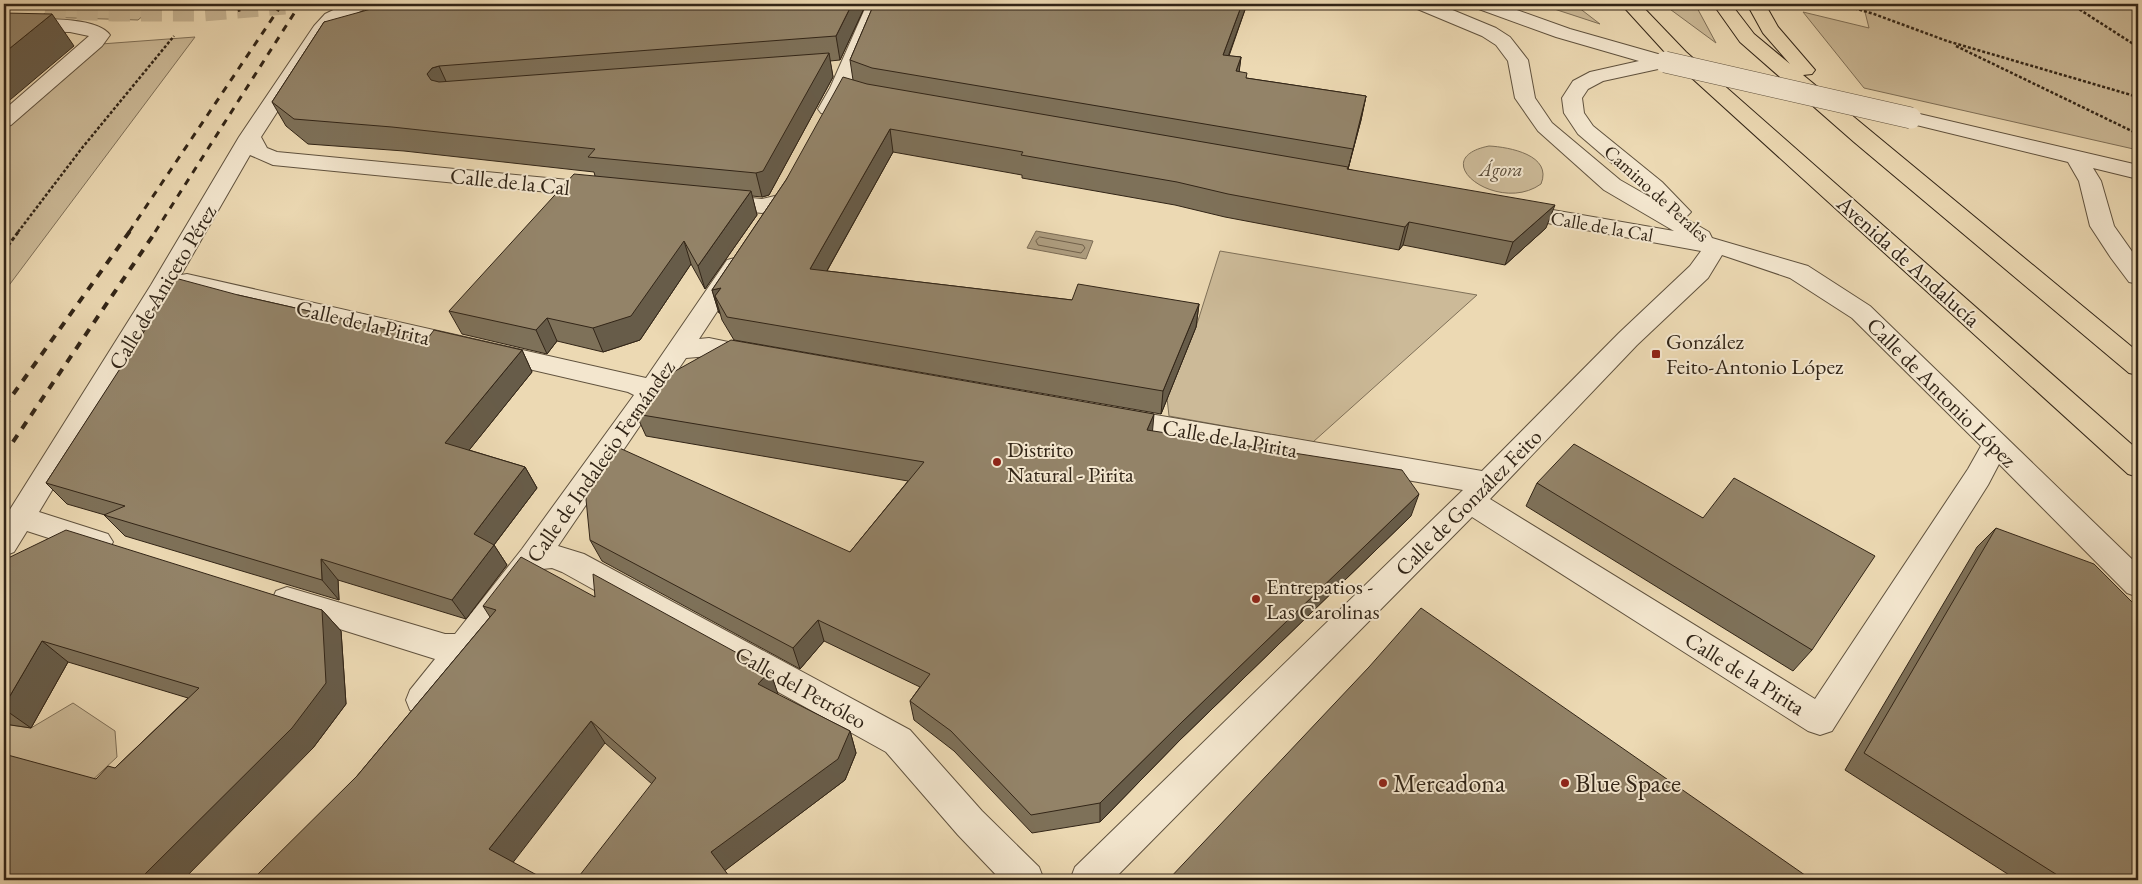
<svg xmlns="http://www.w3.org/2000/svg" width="2142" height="884" font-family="'EB Garamond',serif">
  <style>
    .green { fill: #ccba98; stroke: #7f7058 }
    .water { fill: #ad9c7e; stroke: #7c6c55 }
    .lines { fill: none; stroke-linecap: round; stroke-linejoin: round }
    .shore { stroke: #70604a; stroke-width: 1 }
    .street-tunnel { stroke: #c7b594; stroke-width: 21; stroke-dasharray: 21 11; stroke-linecap: butt }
    .street-casing { stroke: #60523e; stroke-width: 2 }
    .highway-casing { stroke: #322517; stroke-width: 2 }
    .path-far1 { stroke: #322517; stroke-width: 2.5; stroke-dasharray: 3 2; stroke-linecap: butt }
    .path { stroke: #322517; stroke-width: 3; stroke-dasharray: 4 2.5; stroke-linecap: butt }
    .street { fill: #f3e6ce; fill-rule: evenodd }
    .highway { fill: #ecd9b3; fill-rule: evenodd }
    .rail-far1 { stroke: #322517; stroke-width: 3; stroke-dasharray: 7 7; stroke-linecap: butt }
    .rail { stroke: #322517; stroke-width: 4; stroke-dasharray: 8 8; stroke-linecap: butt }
    .street-bridge-casing { stroke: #60523e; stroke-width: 22; stroke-linecap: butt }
    .street-bridge { stroke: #f3e6ce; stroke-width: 21 }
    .wall { fill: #7e7159; stroke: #322517 }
    .shaded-wall { fill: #675c49; stroke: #322517 }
    .building { fill: #938368; stroke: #322517 }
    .poi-dot { fill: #8f2418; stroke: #f3e6ce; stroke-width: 2 }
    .labels { text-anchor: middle; stroke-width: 4; stroke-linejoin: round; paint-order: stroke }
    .far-park-label { font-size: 19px; font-style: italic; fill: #584a37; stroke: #f3e6ce }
    .far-street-label { font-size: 19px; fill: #322517; stroke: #f3e6ce }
    .street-label { font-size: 22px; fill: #322517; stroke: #f3e6ce }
    .poi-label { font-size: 22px; fill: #322517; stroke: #f3e6ce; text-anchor: start }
    .near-poi-label { font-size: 26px; fill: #322517; stroke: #f3e6ce; text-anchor: start }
  </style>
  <rect width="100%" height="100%" fill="#ecd9b3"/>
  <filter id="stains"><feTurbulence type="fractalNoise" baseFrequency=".004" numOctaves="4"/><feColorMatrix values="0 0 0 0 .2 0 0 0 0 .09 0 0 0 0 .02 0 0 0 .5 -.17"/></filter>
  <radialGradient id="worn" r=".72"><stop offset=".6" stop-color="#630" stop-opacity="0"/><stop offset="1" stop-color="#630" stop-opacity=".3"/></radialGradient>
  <!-- green -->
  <g class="green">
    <path d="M57 4H157L138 20 40 17Z"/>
    <path d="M1539 4H1574L1600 24Z"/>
    <path d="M1663 4H1695L1716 43Z"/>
    <path d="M1863 4H2138V150L1864 88 1803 12 1869 28Z"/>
    <path d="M195 37 4 292V131L101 44Z"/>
    <path d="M1489 146C1509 147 1553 155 1541 184 1498 215 1424 159 1489 146Z"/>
    <path d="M1220 251 1477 295 1313 442 1169 416 1167 398 1196 327Z"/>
    <path d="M73 703 115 731 117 757 85 787 4 809V724L31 728Z"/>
  </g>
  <!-- water -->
  <path class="water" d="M1036 231 1093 241 1086 259 1027 248Z"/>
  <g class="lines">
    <!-- shore -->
    <path class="shore" d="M1040 237 1083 245 1085 248 1081 253 1038 245 1036 241Z"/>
    <!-- street-tunnel -->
    <path class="street-tunnel" d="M45 8 114 11H202L285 4"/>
    <defs>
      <g id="street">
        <path d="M346 4H369L367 8 339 22 328 33 261 137 267 148 277 152 600 183 608 185 611 190 608 195 600 197 273 165 250 155 181 275 187 274 646 378 727 260 735 258 743 260 747 266 699 339 709 338 762 349 766 355 762 361 753 364 709 356 686 358 558 546 584 554 910 730 982 811 1039 867 1044 880H1001L958 835 886 752 562 572 552 568 542 569 434 710 422 715 410 710 406 700 410 690 435 659 276 609 272 600 276 591 287 587 445 634H455L522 549 634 395 628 392 187 290 171 292 39 512 108 534 113 542 108 550 98 554 27 531 14 552 4 556V519L151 285 239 137 314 26 325 14Z"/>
        <path d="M867 4H885C870 40 858 81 835 113L828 115 821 113 818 109 830 88Z"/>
        <path d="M1413 4H1438L1496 28 1510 37 1528 60 1535 98 1552 123 1620 180 1655 200 1578 134 1564 113 1562 98 1573 81 1590 72 1639 61 1556 37 1476 8 1474 4H1500L1570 29 1672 58 1675 62 1672 66 1603 81 1588 89 1582 98 1584 113 1593 126 1662 182 1691 212 1685 218 1709 232 1712 238 1808 266 1870 306 2138 565V597L2127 593 1999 464 1988 485 1832 731 1820 735 1808 731 1472 517 1113 880H1070L1075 867 1463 490 1115 428 1105 425 1101 418 1105 411 1115 408 1482 471 1619 333 1690 266 1701 251 1504 215 1501 210 1504 205 1512 203 1674 231 1604 190 1538 131 1515 98 1508 61 1496 45 1482 36 1415 8ZM1722 255 1790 278 1852 318 1981 446 1968 469 1815 699 1490 499 1637 345 1708 278Z"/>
        <path d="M4 19C28 20 95 14 110 35L102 46 11 125 4 127V110L89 36 70 32 4 31Z"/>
        <path d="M1911 112 2138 165V179L2093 168 2101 181 2114 226 2138 260V284L2129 282 2111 258 2090 226 2079 181 2068 162 1904 122 1901 118 1904 114Z"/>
        <path d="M718 195 762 199 779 195 787 197 790 202 787 207 762 213 710 207 707 202 710 197Z"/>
      </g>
      <g id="highway">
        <path d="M1621 4H1640L1686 52 2138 450V477L2128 474 1672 60Z"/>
        <path d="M1713 4H1731L1754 34 1790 64 1763 33 1747 4H1765L1778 27 1815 70 1812 74 1803 75 2138 352V375L2129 373 1854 142 1740 42Z"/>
      </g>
    </defs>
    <!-- street casing -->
    <use href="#street" class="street-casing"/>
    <!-- highway casing -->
    <use href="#highway" class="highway-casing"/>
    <!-- path-far1 -->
    <g class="path-far1">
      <path d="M237 4 240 13"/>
      <path d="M1840 4 1874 14 1947 41 2138 97"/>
      <path d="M2071 4 2138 47"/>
      <path d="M1956 46 2138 134"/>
      <path d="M18 232 82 148 174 36"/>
    </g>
    <!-- path -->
    <path class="path" d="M4 251 19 231"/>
    <!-- street -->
    <use href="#street" class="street"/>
    <!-- highway -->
    <use href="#highway" class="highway"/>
    <!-- rail-far1 -->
    <g class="rail-far1">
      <path d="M129 232 282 4"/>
      <path d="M155 232 300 4"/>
    </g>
    <!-- rail -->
    <g class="rail">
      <path d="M4 407 130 231"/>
      <path d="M4 455 156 231"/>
    </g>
    <defs>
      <path id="street-bridge" d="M1665 62 1911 118"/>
    </defs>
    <!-- street-bridge casing -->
    <use href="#street-bridge" class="street-bridge-casing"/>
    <!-- street-bridge -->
    <use href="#street-bridge" class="street-bridge"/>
  </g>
  <!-- wall -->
  <g class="wall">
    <path d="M866 4 840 60 830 61 833 77 769 195 762 197 752 196 757 215 705 289 691 264 640 340 603 352 557 341 547 354 462 334 449 311 595 176 594 172 404 151 308 144 286 126 272 102 324 22Z"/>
    <path d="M874 4H1247L1229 56 1241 57 1239 71 1246 78 1366 96 1361 120 1348 169 1546 228 1505 265 1403 245 1399 250 1225 217 1175 205 1022 178V175L893 152 827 271 1072 300 1199 304 1196 327 1161 414 734 340 722 320 720 313H719L712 290 786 180 853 80 850 60Z"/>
    <path d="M238 295 428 338 522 350 532 372 469 450 525 467 537 488 494 545 507 565 466 619 338 580 339 600 125 536 104 515H105L67 504 46 483 144 333 140 327Z"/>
    <path d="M636 414 1152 431 1411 516 1180 740 1100 822 1032 833 954 751 914 720 910 701 920 687 824 641 800 669 602 561 590 540 850 552 908 481 646 436Z"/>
    <path d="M1537 483 1703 518 1812 650 1793 671 1526 506Z"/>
    <path d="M1996 528 2138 880H2017L1845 770 1977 547Z"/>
    <path d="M4 560 322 610 341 631 346 704 313 748 96 779 115 768 188 698 68 662 31 728 4 724Z"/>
    <path d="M595 597 770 671 778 695 850 731 856 753 845 780 725 870 652 784 605 743 357 776 490 617 483 606Z"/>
  </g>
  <!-- shaded-wall -->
  <g class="shaded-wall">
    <path d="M852 4H866L840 60 836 36Z"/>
    <path d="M1242 4H1247L1220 79 1223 55Z"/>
    <path d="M52 14 74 46 4 105V53Z"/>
    <path d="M829 53 833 77 769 195 762 197 756 173Z"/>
    <path d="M1241 57 1238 81 1236 71Z"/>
    <path d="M439 66 450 90 438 98 427 74 432 68Z"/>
    <path d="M1366 96 1361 120 1347 173 1353 149Z"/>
    <path d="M890 129 893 152 815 292 810 269Z"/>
    <path d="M751 191 757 215 705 289 698 266Z"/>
    <path d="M1555 205 1546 228 1505 265 1513 242Z"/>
    <path d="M1409 222 1403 245 1399 250 1405 227Z"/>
    <path d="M684 241 691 264 640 340 603 352 593 328Z"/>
    <path d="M721 288 715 296 720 313H719L712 290Z"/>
    <path d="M1199 304 1196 327 1161 414 1163 391Z"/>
    <path d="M547 318 557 341 547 354 536 330Z"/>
    <path d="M522 350 532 372 458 464 445 443Z"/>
    <path d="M1154 414 1152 437 1147 430Z"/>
    <path d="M525 467 537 488 487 554 474 534Z"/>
    <path d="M1419 494 1411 516 1180 740 1100 822V803L1183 721Z"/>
    <path d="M494 545 507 565 466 619 452 600Z"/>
    <path d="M321 559 338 580 339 600 322 580Z"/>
    <path d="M322 610 341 631 346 704 313 748 183 880H139Z"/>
    <path d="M818 620 824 641 800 669 793 648Z"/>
    <path d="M42 641 68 662 31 728 4 709V706Z"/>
    <path d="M770 671 778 694 767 707 758 684Z"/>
    <path d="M591 721 605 743 508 869 489 849Z"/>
    <path d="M850 731 856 753 845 780 723 872 711 852Z"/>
  </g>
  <!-- building -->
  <g class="building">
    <path d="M389 4H852L836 36 439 66 432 68 427 74 431 80 439 82 829 53 763 171 756 173 588 157 595 149 392 127 294 119 272 102 324 22Z"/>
    <path d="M874 4H1242L1223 55 1241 57 1236 71 1247 73 1246 78 1366 96 1353 149 872 68 850 60Z"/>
    <path d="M4 13 52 14 4 53Z"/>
    <path d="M843 77 867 84 1348 167 1347 169 1555 205 1513 242 1409 222 1405 227 1228 194 1177 182 1021 155 1023 152 890 129 810 269 1072 300 1078 284 1199 304 1163 391 727 317 715 296 721 288 712 290 786 180Z"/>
    <path d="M574 174 751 191 698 266 684 241 631 316 593 328 547 318 536 330 449 311Z"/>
    <path d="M175 278 238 295 428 338 434 330 522 350 445 443 525 467 474 534 494 545 452 600 321 559 322 580 104 515 125 506 46 483 147 327H140Z"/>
    <path d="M731 340 1154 414 1147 430 1402 470 1419 494 1183 721 1100 803 1031 815 951 731 910 701 930 674 818 620 793 648 590 540 585 489 615 446 850 552 924 462 636 414 659 380Z"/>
    <path d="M1574 444 1703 518 1734 478 1875 556 1812 650 1537 483Z"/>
    <path d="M1996 528 2094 564 2138 608V880H2061L2062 878 1864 753Z"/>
    <path d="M66 530 322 610 326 683 292 728 139 880H4V754L96 779 108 766 115 768 199 688 42 641 4 706V560Z"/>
    <path d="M521 557 595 597 593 574 770 671 758 684 850 731 838 759 711 852 732 880H576L656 778 591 721 489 849 546 880H252L357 776 496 610 483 606Z"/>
    <path d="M1421 608 1812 880H1168L1369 667Z"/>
  </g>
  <!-- markers -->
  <g class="poi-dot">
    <rect x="1651" y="349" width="10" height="10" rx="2.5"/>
    <circle cx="997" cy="462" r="5"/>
    <circle cx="1256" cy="599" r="5"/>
    <circle cx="1383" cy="783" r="5"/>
    <circle cx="1565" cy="783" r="5"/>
  </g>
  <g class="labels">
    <!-- far-park labels -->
    <g class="far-park-label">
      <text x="1501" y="176">Ágora</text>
    </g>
    <!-- far-street labels -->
    <g class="far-street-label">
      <text transform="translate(1657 193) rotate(42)" y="7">Camino de Perales</text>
      <text transform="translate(1602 226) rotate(10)" y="7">Calle de la Cal</text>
    </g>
    <!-- street labels -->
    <g class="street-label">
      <text transform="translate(510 181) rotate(6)" y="8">Calle de la Cal</text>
      <text transform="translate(1909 261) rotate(42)" y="8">Avenida de Andalucía</text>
      <text transform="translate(162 287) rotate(-59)" y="8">Calle de Aniceto Pérez</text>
      <text transform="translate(363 322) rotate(13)" y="8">Calle de la Pirita</text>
      <text transform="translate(1942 392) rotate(45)" y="8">Calle de Antonio López</text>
      <text transform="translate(1230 438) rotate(10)" y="8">Calle de la Pirita</text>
      <text transform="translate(600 461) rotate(-55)" y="8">Calle de Indalecio Fernández</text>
      <text transform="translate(1468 502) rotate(-45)" y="8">Calle de González Feito</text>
      <text transform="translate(1745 673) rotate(32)" y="8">Calle de la Pirita</text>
      <text transform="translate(801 687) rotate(29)" y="8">Calle del Petróleo</text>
    </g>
    <!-- poi labels -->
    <g class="poi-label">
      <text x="1666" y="349">González<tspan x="1666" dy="25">Feito-Antonio López</tspan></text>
      <text x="1007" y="457">Distrito<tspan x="1007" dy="25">Natural - Pirita</tspan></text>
      <text x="1266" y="594">Entrepatios -<tspan x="1266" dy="25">Las Carolinas</tspan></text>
    </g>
    <!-- near-poi labels -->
    <g class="near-poi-label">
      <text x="1393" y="792">Mercadona</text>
      <text x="1575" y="792">Blue Space</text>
    </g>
  </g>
  <!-- margin -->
  <rect width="2142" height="884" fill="none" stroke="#ecd9b3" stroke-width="20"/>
  <rect x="5" y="5" width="2132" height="874" fill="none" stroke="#322517" stroke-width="2.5"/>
  <rect x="10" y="10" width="2122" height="864" fill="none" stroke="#322517"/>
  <rect width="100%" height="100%" filter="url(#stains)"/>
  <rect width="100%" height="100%" fill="url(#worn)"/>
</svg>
